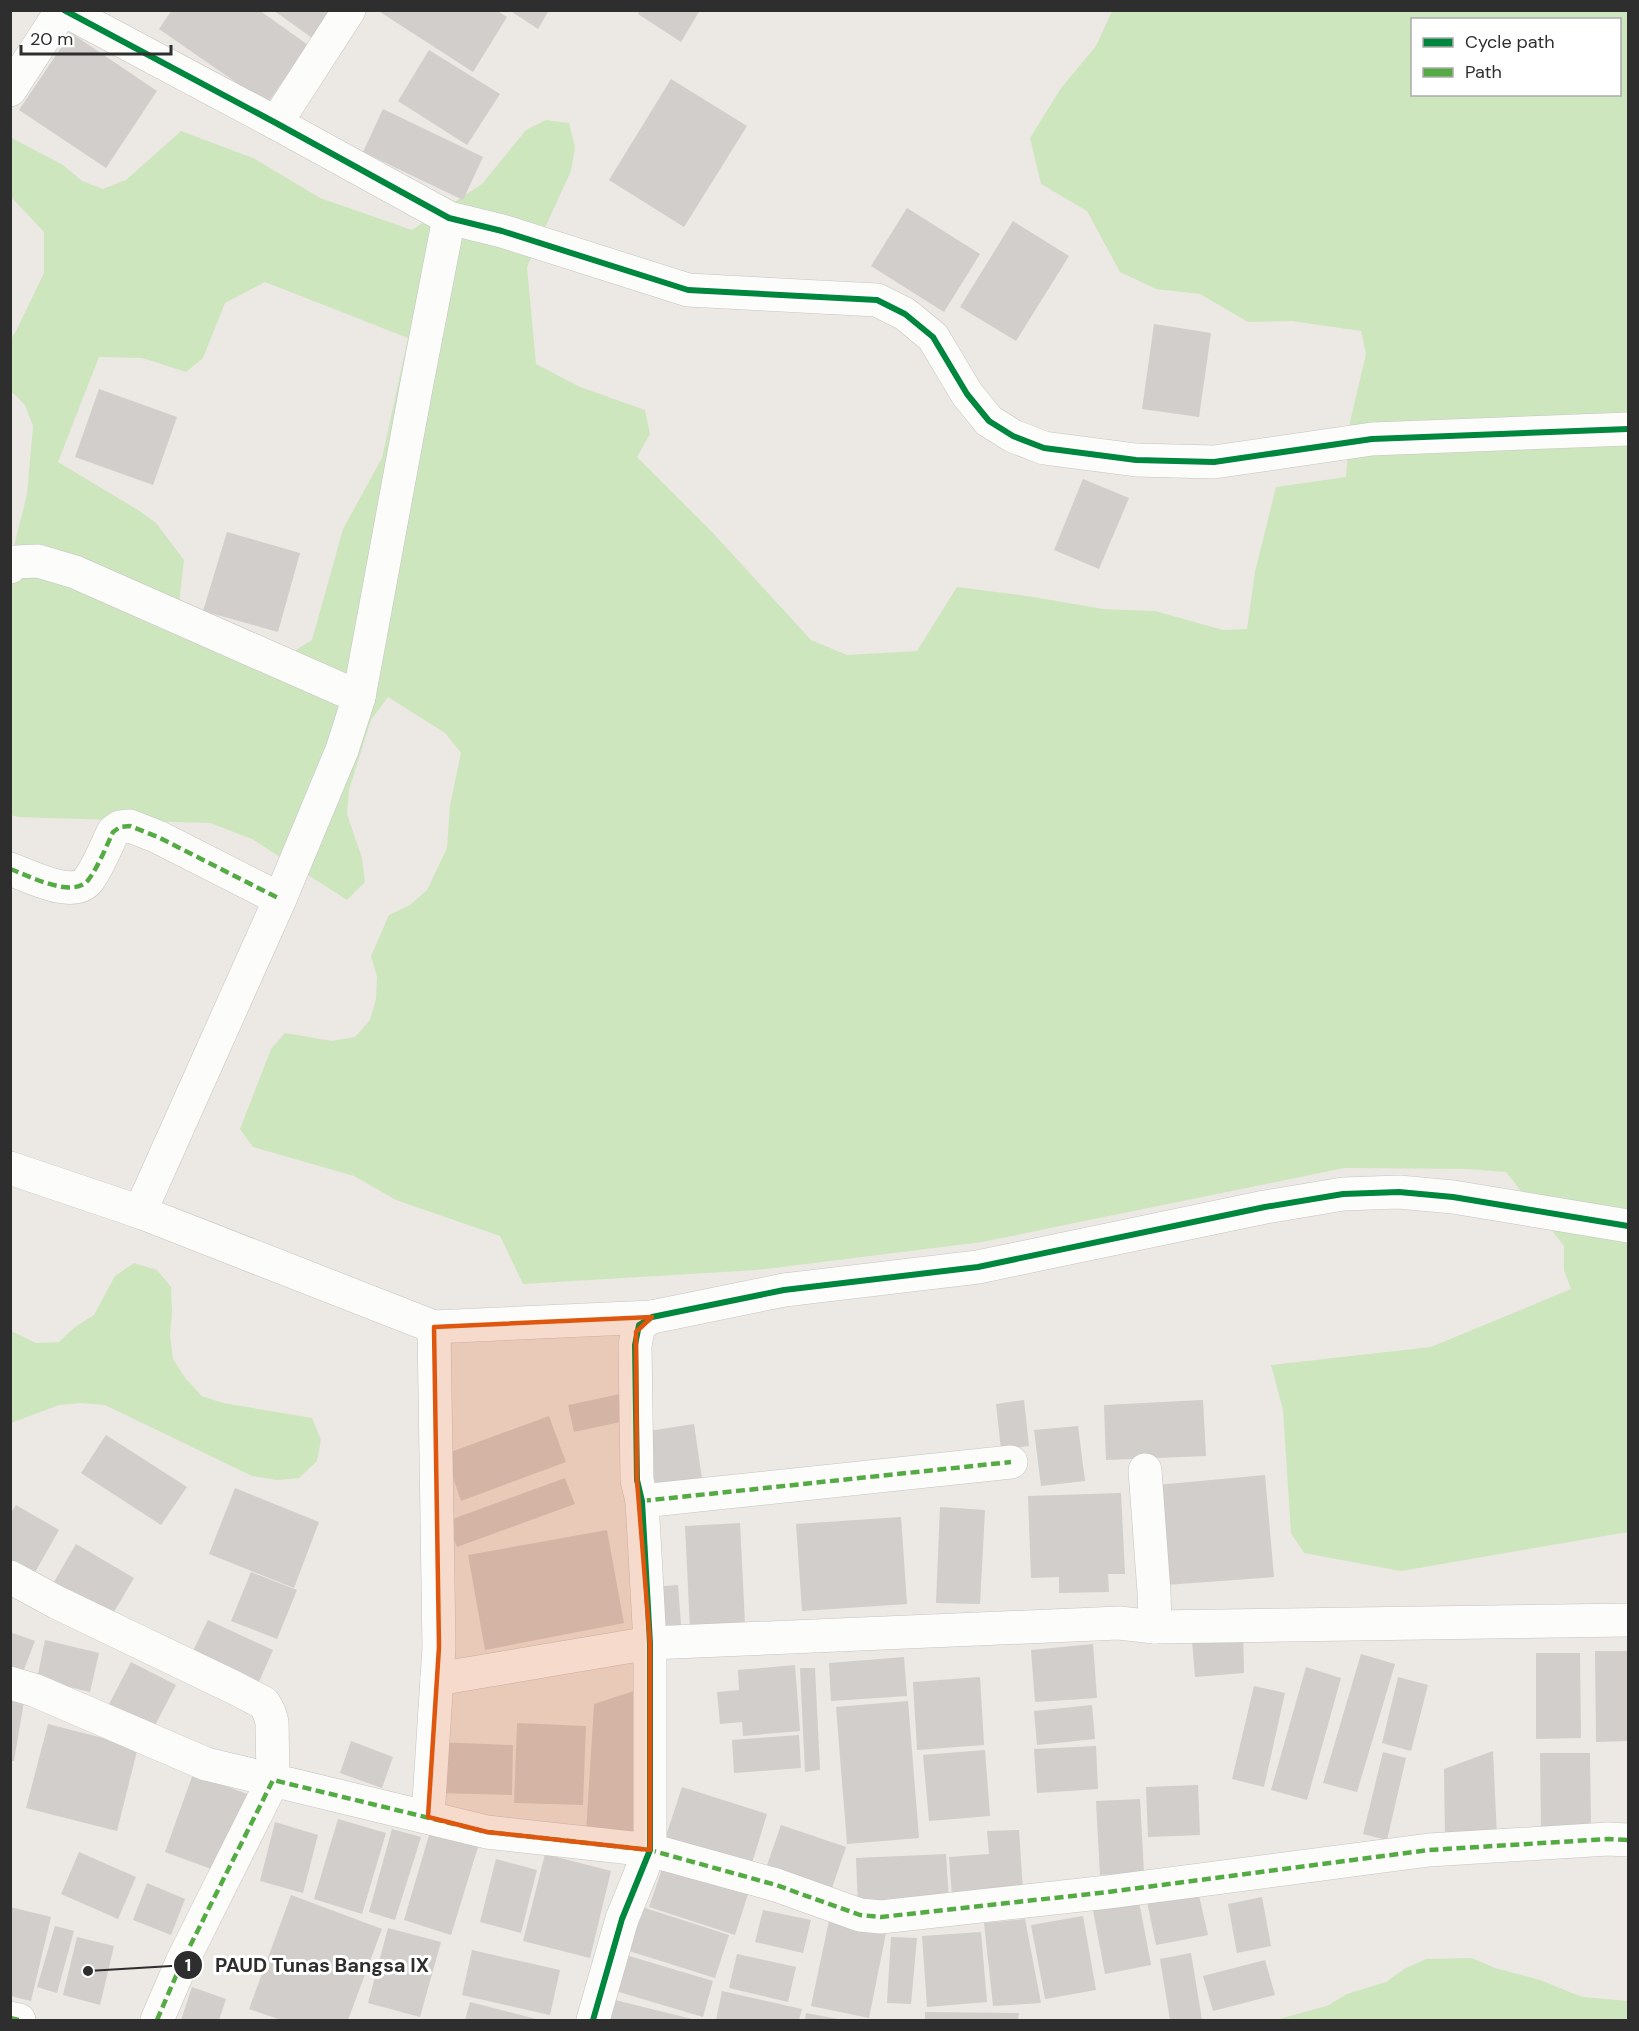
<svg xmlns="http://www.w3.org/2000/svg" width="1639" height="2031" font-family="'DM Sans',sans-serif">
  <style>
    .green { fill: #cee6be; fill-rule: evenodd }
    .building { fill: #d1cecb }
    .lines { fill: none; stroke-linecap: round; stroke-linejoin: round }
    .street-casing { stroke: #c5c4c5; stroke-width: 34 }
    .street { stroke: #fcfcfb; stroke-width: 33 }
    .quiet { stroke: #54ab44; stroke-width: 4.5; stroke-dasharray: 9 4.5; stroke-linecap: butt }
    .cycleway-casing { stroke: #fff; stroke-width: 10 }
    .cycleway { stroke: #00873e; stroke-width: 6 }
    .marked { fill: #df570e; fill-opacity: 0.2; stroke: #df570e; stroke-width: 4.5; stroke-linejoin: round }
    .leader { fill: none; stroke: #2e2e2e; stroke-width: 2 }
    .callout-dot { fill: #2e2e2e; stroke: #fff; stroke-width: 2 }
    .mark-label { font-size: 18px; text-anchor: middle; font-weight: bold; fill: #fff }
    .callout-label { font-size: 20px; text-anchor: middle; font-weight: bold; fill: #2e2e2e; stroke: #fff; stroke-width: 6; stroke-linejoin: round; paint-order: stroke }
  </style>
  <rect width="100%" height="100%" fill="#ece8e4"/>
  <!-- green -->
  <g class="green">
    <path d="M1112 11H1628V1532L1401 1571 1304 1553 1291 1533 1283 1410 1271 1365 1431 1347 1571 1289 1564 1270V1246L1506 1172 1467 1169 1344 1168 982 1242 757 1270 523 1284 500 1236 396 1200 354 1176 253 1147 240 1129 271 1049 285 1033 332 1041 355 1037 370 1020 376 999 377 977 371 956 389 915 410 905 427 890 447 848 450 805 461 753 445 733 388 697 371 720 349 790 347 814 362 858 365 882 347 900 252 839 210 823 18 817 11 815 10 562 27 494 33 426 25 405 11 391V339L16 331 44 273V232L11 197 10 137 63 165 82 181 103 189 126 180 181 131 253 158 320 198 412 230 482 184 526 130 546 120 569 123 575 147 571 171 527 267 536 364 580 387 645 410 650 434 637 457 713 533 811 640 847 655 917 651 957 587 1027 596 1103 609 1155 611 1223 630 1247 629 1255 572 1276 487 1346 477 1350 422 1366 354 1361 331 1292 321 1248 322 1200 294 1156 289 1120 272 1087 211 1041 184 1030 138 1061 88 1096 46ZM1412 20H1620V94H1412ZM265 282 408 338 382 458 343 529 312 640 268 667 179 604 184 560 156 523 138 510 58 462 99 357 142 358 186 372 203 358 225 303Z"/>
    <path d="M134 1263 157 1270 171 1287 172 1312 170 1335 173 1359 186 1379 202 1396 223 1403 312 1418 321 1440 317 1461 299 1478 277 1480 252 1476 105 1405 81 1403 59 1405 11 1423V1331L36 1343 59 1342 75 1327 94 1315 115 1276Z"/>
    <path d="M1472 1958 1495 1968 1540 1980 1582 1997 1628 2001V2020H1275L1327 2006 1347 1994 1386 1982 1404 1969 1426 1959Z"/>
  </g>
  <!-- building -->
  <g class="building">
    <path d="M172 10H259L308 45 267 104 159 29Z"/>
    <path d="M273 10H335L315 40Z"/>
    <path d="M377 10H496L507 17 473 72Z"/>
    <path d="M509 10H549L538 29Z"/>
    <path d="M640 10H700L681 42 638 14Z"/>
    <path d="M71 33 157 91 106 168 19 110Z"/>
    <path d="M429 50 500 94 467 145 398 101Z"/>
    <path d="M671 79 747 126 684 227 609 180Z"/>
    <path d="M383 109 483 157 463 200 363 152Z"/>
    <path d="M907 208 980 254 944 312 871 266Z"/>
    <path d="M1013 221 1069 256 1016 341 960 307Z"/>
    <path d="M1154 324 1211 333 1199 417 1142 409Z"/>
    <path d="M99 389 177 417 153 485 75 457Z"/>
    <path d="M1083 479 1129 498 1099 569 1054 550Z"/>
    <path d="M227 532 300 553 278 632 203 611Z"/>
    <path d="M620 1394 625 1421 574 1432 568 1405Z"/>
    <path d="M1024 1400 1029 1446 1001 1450 996 1404Z"/>
    <path d="M1203 1400 1206 1456 1106 1460 1104 1405Z"/>
    <path d="M549 1416 566 1462 461 1501 445 1454Z"/>
    <path d="M694 1424 702 1479 649 1487 642 1432Z"/>
    <path d="M1078 1426 1085 1481 1041 1486 1034 1430Z"/>
    <path d="M106 1435 187 1487 161 1525 81 1473Z"/>
    <path d="M1265 1475 1274 1577 1166 1585 1157 1485Z"/>
    <path d="M565 1478 575 1504 457 1547 447 1521Z"/>
    <path d="M235 1488 319 1522 294 1588 209 1554Z"/>
    <path d="M1121 1493 1125 1574H1108L1109 1592 1059 1593V1577L1031 1578 1028 1496Z"/>
    <path d="M16 1505 59 1530 34 1574 10 1561V1514Z"/>
    <path d="M940 1507 985 1510 980 1604 936 1603Z"/>
    <path d="M901 1517 907 1604 802 1611 796 1524Z"/>
    <path d="M740 1523 745 1624 690 1628 685 1526Z"/>
    <path d="M607 1530 624 1623 485 1650 468 1555Z"/>
    <path d="M76 1544 134 1578 112 1615 54 1582Z"/>
    <path d="M251 1572 297 1590 277 1639 231 1621Z"/>
    <path d="M678 1585 681 1625 655 1626 652 1587Z"/>
    <path d="M208 1620 273 1650 254 1693 188 1661Z"/>
    <path d="M1243 1627 1244 1673 1195 1677 1191 1629Z"/>
    <path d="M10 1632 35 1641 23 1672 10 1668Z"/>
    <path d="M45 1640 99 1653 90 1692 37 1679Z"/>
    <path d="M1093 1644 1097 1698 1035 1702 1031 1650Z"/>
    <path d="M1595 1651H1628V1741L1596 1742Z"/>
    <path d="M1536 1653H1580L1581 1738 1536 1739Z"/>
    <path d="M1361 1654 1395 1664 1357 1792 1323 1783Z"/>
    <path d="M904 1657 907 1696 831 1701 829 1663Z"/>
    <path d="M131 1662 176 1685 152 1731 107 1708Z"/>
    <path d="M795 1665 800 1731 743 1736 742 1722 720 1724 717 1692 739 1690 738 1670Z"/>
    <path d="M1306 1667 1341 1678 1307 1800 1271 1790Z"/>
    <path d="M800 1668H815L820 1770 805 1772Z"/>
    <path d="M980 1677 984 1745 917 1750 913 1682Z"/>
    <path d="M1398 1677 1428 1685 1411 1751 1382 1743Z"/>
    <path d="M1254 1686 1285 1693 1264 1787 1232 1779Z"/>
    <path d="M640 1689 644 1837 586 1832 594 1704Z"/>
    <path d="M10 1698 24 1701 14 1761H10Z"/>
    <path d="M908 1701 919 1838 847 1844 836 1707Z"/>
    <path d="M1092 1705 1095 1739 1037 1745 1034 1711Z"/>
    <path d="M517 1723 586 1726 583 1805 514 1803Z"/>
    <path d="M48 1724 138 1747 117 1831 26 1808Z"/>
    <path d="M799 1735 801 1768 734 1773 732 1740Z"/>
    <path d="M351 1741 393 1757 382 1788 340 1773Z"/>
    <path d="M438 1742 513 1745 512 1795 436 1793Z"/>
    <path d="M1096 1746 1098 1789 1037 1793 1034 1749Z"/>
    <path d="M985 1750 990 1816 929 1821 923 1755Z"/>
    <path d="M1493 1751 1497 1837 1445 1839 1444 1769Z"/>
    <path d="M1383 1752 1406 1758 1387 1840 1363 1834Z"/>
    <path d="M1540 1753H1590L1591 1830 1541 1831Z"/>
    <path d="M193 1774 250 1795 222 1873 165 1852Z"/>
    <path d="M1198 1785 1200 1835 1148 1837 1146 1787Z"/>
    <path d="M682 1787 767 1814 749 1873 663 1845Z"/>
    <path d="M1140 1799 1144 1873 1100 1875 1096 1801Z"/>
    <path d="M338 1819 386 1833 362 1914 314 1899Z"/>
    <path d="M275 1822 318 1835 303 1893 260 1881Z"/>
    <path d="M781 1825 846 1847 830 1894 765 1871Z"/>
    <path d="M392 1829 421 1837 395 1920 369 1912Z"/>
    <path d="M1019 1830 1023 1891 952 1896 949 1857 989 1854 987 1831Z"/>
    <path d="M430 1832 478 1847 451 1935 404 1920Z"/>
    <path d="M79 1852 136 1877 118 1919 61 1894Z"/>
    <path d="M545 1854 611 1871 590 1958 523 1941Z"/>
    <path d="M946 1854 949 1901 858 1905 856 1858Z"/>
    <path d="M496 1859 537 1870 521 1933 480 1922Z"/>
    <path d="M664 1863 749 1891 735 1935 649 1907Z"/>
    <path d="M147 1883 185 1899 171 1935 133 1920Z"/>
    <path d="M1198 1891 1208 1935 1156 1945 1147 1902Z"/>
    <path d="M291 1895 382 1929 348 2020H281L249 2009Z"/>
    <path d="M1262 1897 1271 1946 1237 1953 1228 1904Z"/>
    <path d="M1139 1901 1151 1965 1105 1974 1093 1910Z"/>
    <path d="M10 1907 51 1917 31 2001 10 1996Z"/>
    <path d="M642 1907 729 1935 715 1978 629 1951Z"/>
    <path d="M763 1910 811 1920 803 1953 755 1942Z"/>
    <path d="M830 1916 887 1928 869 2018 811 2006Z"/>
    <path d="M1083 1916 1096 1990 1045 1999 1031 1925Z"/>
    <path d="M1025 1919 1041 2003 993 2006 984 1923Z"/>
    <path d="M55 1926 74 1931 57 1993 37 1987Z"/>
    <path d="M388 1928 441 1942 420 2017 368 2003Z"/>
    <path d="M981 1932 987 2002 927 2007 922 1936Z"/>
    <path d="M77 1937 114 1946 100 2005 63 1995Z"/>
    <path d="M891 1937 917 1938 911 2004 887 2003Z"/>
    <path d="M472 1950 560 1970 550 2015 462 1995Z"/>
    <path d="M619 1953 713 1981 703 2017 609 1989Z"/>
    <path d="M1191 1953 1202 2020H1170L1160 1959Z"/>
    <path d="M737 1954 796 1967 788 2002 729 1988Z"/>
    <path d="M1265 1960 1275 1995 1213 2011 1203 1976Z"/>
    <path d="M192 1987 226 1999 219 2020H181Z"/>
    <path d="M722 1991 802 2009 799 2020H716Z"/>
    <path d="M603 1997 696 2020H598Z"/>
    <path d="M470 2002 540 2020H465Z"/>
    <path d="M925 2012 1019 2013 1018 2020H925Z"/>
    <path d="M806 2013 838 2019V2020H805Z"/>
  </g>
  <g class="lines">
    <defs>
      <g id="street">
        <path d="M64 10 276 123 449 218 502 231 688 290 877 300 905 314 933 337 967 394 989 421 1013 436 1044 448 1136 460 1214 462 1372 439 1628 429"/>
        <path d="M10 90 62 10"/>
        <path d="M276 123 349 10"/>
        <path d="M449 218 416 388 359 697 342 750 280 899 140 1212 434 1327 652 1317"/>
        <path d="M10 567 14 562 38 561 75 572 359 697"/>
        <path d="M10 869C30 876 74 900 89 879 99 865 106 847 113 832L120 827 130 826 158 837 280 899"/>
        <path d="M10 1168 140 1212"/>
        <path d="M642 1501 1011 1462"/>
        <path d="M10 1577 58 1603 233 1687 264 1703 269 1712 272 1722 273 1780 182 1962 157 2020"/>
        <path d="M1155 1627 1628 1620"/>
        <path d="M437 1679 650 1643 1119 1623 1155 1627 1154 1592 1145 1470"/>
        <path d="M10 1683 34 1690 206 1764 487 1832 650 1850 776 1885 860 1915 881 1917 1108 1892 1429 1850 1608 1839 1628 1840"/>
        <path d="M428 1817 439 1647 434 1327"/>
        <path d="M10 2018 19 2020"/>
        <path d="M593 2020 622 1919 650 1850V1643L642 1501 637 1480 635 1345 639 1325 652 1317 784 1290 978 1267 1265 1207 1343 1194 1399 1192 1453 1197 1628 1226"/>
      </g>
    </defs>
    <!-- street casing -->
    <use href="#street" class="street-casing"/>
    <!-- street -->
    <use href="#street" class="street"/>
    <!-- quiet -->
    <g class="quiet">
      <path d="M10 869C30 876 74 900 89 879 99 865 106 847 113 832L120 827 130 826 158 837 280 899"/>
      <path d="M642 1501 1011 1462"/>
      <path d="M10 2018 19 2020"/>
      <path d="M157 2020 182 1962 273 1780 487 1832 650 1850 776 1885 860 1915 881 1917 1108 1892 1429 1850 1608 1839 1628 1840"/>
    </g>
    <defs>
      <g id="cycleway">
        <path d="M64 10 276 123 449 218 502 231 688 290 877 300 905 314 933 337 967 394 989 421 1013 436 1044 448 1136 460 1214 462 1372 439 1628 429"/>
        <path d="M593 2020 622 1919 650 1850V1643L642 1501 637 1480 635 1345 639 1325 652 1317 784 1290 978 1267 1265 1207 1343 1194 1399 1192 1453 1197 1628 1226"/>
      </g>
    </defs>
    <!-- cycleway casing -->
    <use href="#cycleway" class="cycleway-casing"/>
    <!-- cycleway -->
    <use href="#cycleway" class="cycleway"/>
  </g>
  <!-- marked area -->
  <path class="marked" d="M652 1317 636 1332 637 1480 650 1643V1850L487 1832 428 1817 439 1647 434 1327Z"/>
  <!-- callouts -->
  <path class="leader" d="M88 1971L188 1965"/>
  <g class="callout-dot">
    <circle cx="88" cy="1971" r="6"/>
    <circle cx="188" cy="1965" r="15"/>
  </g>
  <g class="mark-label">
    <text x="188" y="1971">1</text>
  </g>
  <g class="callout-label">
    <text x="322" y="1972">PAUD Tunas Bangsa IX</text>
  </g>
  <!-- border -->
  <rect width="1639" height="2031" fill="none" stroke="#2e2e2e" stroke-width="24"/>
  <!-- legend -->
  <rect x="1411" y="18" width="210" height="78" fill="#ffffff" stroke="#ababab" stroke-width="1.5"/>
  <rect x="1423" y="38" width="30" height="9" fill="#00873e" stroke="#ababab" stroke-width="1.5"/>
  <text x="1465" y="48" font-size="18" fill="#2e2e2e">Cycle path</text>
  <rect x="1423" y="68" width="30" height="9" fill="#54ab44" stroke="#ababab" stroke-width="1.5"/>
  <text x="1465" y="78" font-size="18" fill="#2e2e2e">Path</text>
  <!-- scale -->
  <path d="M21 45v9h150v-9" fill="none" stroke="#2e2e2e" stroke-width="3"/>
  <text x="30" y="45" font-size="18" fill="#2e2e2e" stroke="#ffffff" stroke-width="4.5" paint-order="stroke">20 m</text>
</svg>
